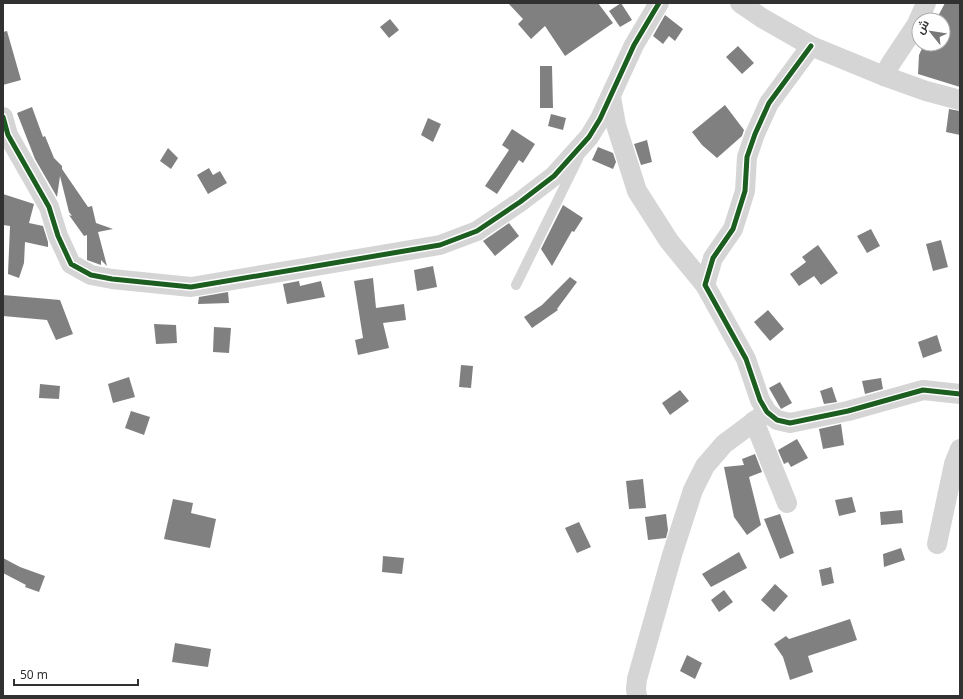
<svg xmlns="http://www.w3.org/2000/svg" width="963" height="699" font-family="'Noto Sans',Cairo,sans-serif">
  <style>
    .building { fill: #808080 }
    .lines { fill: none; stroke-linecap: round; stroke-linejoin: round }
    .lane { stroke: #d5d5d5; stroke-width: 10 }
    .street { stroke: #d5d5d5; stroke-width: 20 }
    .cycleway-casing { stroke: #fff; stroke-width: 8 }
    .cycleway { stroke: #1b5e20; stroke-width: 5 }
  </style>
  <rect width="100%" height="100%" fill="#fff"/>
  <!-- building -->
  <g class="building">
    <path d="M508 3H598L613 23 565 56 545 26 531 39 518 24 523 19Z"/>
    <path d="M621 3 632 20 620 27 609 11Z"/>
    <path d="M945 3H960V87L918 74 919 55 924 44H943V20H936Z"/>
    <path d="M665 15 683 29 675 41 669 36 663 44 653 36Z"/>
    <path d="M390 19 399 30 389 38 380 27Z"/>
    <path d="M7 31 21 80 3 85V32Z"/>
    <path d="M738 46 754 63 742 74 726 57Z"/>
    <path d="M540 66H552L553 108H540Z"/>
    <path d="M725 105 744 130 742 136 717 158 702 145 692 132Z"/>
    <path d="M32 107 43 137 45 136 54 158 62 166V169L88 207 92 206 96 223 113 229 98 232 107 266 101 260V265L87 260V235L84 236 69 215 72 216 69 212 60 176 57 197 35 159 17 113Z"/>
    <path d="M949 109 960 111V135L946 132Z"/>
    <path d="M551 114 566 118 563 130 548 126Z"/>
    <path d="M428 118 441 124 433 142 421 135Z"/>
    <path d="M512 129 535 144 523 163 519 160 497 194 485 186 509 150 502 145Z"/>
    <path d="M647 140 652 162 641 165 634 144Z"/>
    <path d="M598 147 613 153 616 162 613 169 592 160Z"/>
    <path d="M168 148 178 158 171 169 160 161Z"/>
    <path d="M209 168 213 175 220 171 227 183 208 194 197 175Z"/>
    <path d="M3 194 34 204 29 223 43 226 48 242V247L25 242 24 263 19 278 8 274 10 226 3 225Z"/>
    <path d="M563 205 583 218 574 232 572 231 552 266 541 249Z"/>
    <path d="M509 223 519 236 495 256 483 241Z"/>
    <path d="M871 229 880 246 867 253 857 236Z"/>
    <path d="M941 240 948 267 933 271 926 244Z"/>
    <path d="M818 245 838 273 821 285 814 276 799 286 790 274 806 262 802 257Z"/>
    <path d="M433 266 437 287 417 291 414 270Z"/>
    <path d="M570 277 577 282 557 309 558 310 532 328 524 317 542 305Z"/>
    <path d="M373 278 376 308 404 304 406 320 383 323 389 348 358 355 355 340 363 338 354 281Z"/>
    <path d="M299 281 300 286 321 281 325 297 287 304 283 284Z"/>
    <path d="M228 292 229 303 198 304 199 297Z"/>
    <path d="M3 295 60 300 73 334 56 340 47 320 3 316Z"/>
    <path d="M768 310 784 329 770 341 754 322Z"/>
    <path d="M154 324 176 325 177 343 156 344Z"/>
    <path d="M214 327 231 328 229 353 213 352Z"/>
    <path d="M937 335 942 351 923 358 918 342Z"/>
    <path d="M461 365 473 366 471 388 459 387Z"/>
    <path d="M129 377 135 397 113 403 108 384Z"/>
    <path d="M881 378 883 389 865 394 862 381Z"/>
    <path d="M780 382 792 403 781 409 769 388Z"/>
    <path d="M40 384 60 386 59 399 39 398Z"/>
    <path d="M832 387 837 402 824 404 820 391Z"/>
    <path d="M680 390 689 401 670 415 662 403Z"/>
    <path d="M131 411 150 417 144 435 125 428Z"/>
    <path d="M841 424 844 445 823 449 819 429Z"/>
    <path d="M797 439 808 458 791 467 788 462 784 464 778 450Z"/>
    <path d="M755 454 762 472 749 477 761 525 747 535 734 517 724 467 744 465 742 459Z"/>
    <path d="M643 479 646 508 629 509 626 481Z"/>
    <path d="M852 497 856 512 839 516 835 500Z"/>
    <path d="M173 499 193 503 191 513 216 519 210 548 164 539Z"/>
    <path d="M902 510 903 523 881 525 880 512Z"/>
    <path d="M666 514 668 530 666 538 648 540 645 517Z"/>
    <path d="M780 514 794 553 780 559 764 519Z"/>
    <path d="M579 522 591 547 577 553 565 528Z"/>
    <path d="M901 548 905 560 884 567 883 554Z"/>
    <path d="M739 552 747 568 711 587 702 574Z"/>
    <path d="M383 556 404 558 402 574 382 572Z"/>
    <path d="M3 558 20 567 45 576 39 592 25 587 26 585 3 573Z"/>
    <path d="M831 567 834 583 822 586 819 570Z"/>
    <path d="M775 584 788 596 774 612 761 600Z"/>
    <path d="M724 590 733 602 719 612 711 600Z"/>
    <path d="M850 619 857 640 808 656 813 672 790 680 783 657 774 644 786 636 789 639Z"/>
    <path d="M175 643 211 649 208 667 172 662Z"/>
    <path d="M687 655 702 663 695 679 680 671Z"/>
  </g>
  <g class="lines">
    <!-- lane -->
    <path class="lane" d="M516 285 578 159"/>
    <!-- street -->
    <g class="street">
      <path d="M740 3 762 18 811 46 884 76 891 63 917 24 926 3"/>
      <path d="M811 46 769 103 755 134 747 157 745 191 733 229 713 258 705 285 746 359 760 400 767 412 777 420 790 423 848 411 923 390 960 394"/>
      <path d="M884 76 926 91 960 100"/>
      <path d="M611 97 616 125 637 191 669 241 705 285"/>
      <path d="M3 117 8 135 49 207 58 236 71 264 91 275 112 279 191 287 316 266 440 245 477 231 520 202 554 176 589 137 600 119 634 45 659 3"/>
      <path d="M754 421 787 503"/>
      <path d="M937 544 954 464 960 449"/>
      <path d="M637 696 636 689 637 679 672 555 693 490 705 466 724 444 767 412"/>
    </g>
    <defs>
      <g id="cycleway">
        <path d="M811 46 769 103 755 134 747 157 745 191 733 229 713 258 705 285 746 359 760 400 767 412 777 420 790 423 848 411 923 390 960 394"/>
        <path d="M3 117 8 135 49 207 58 236 71 264 91 275 112 279 191 287 316 266 440 245 477 231 520 202 554 176 589 137 600 119 634 45 659 3"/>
      </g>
    </defs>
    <!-- cycleway casing -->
    <use href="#cycleway" class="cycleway-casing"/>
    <!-- cycleway -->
    <use href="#cycleway" class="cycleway"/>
  </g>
  <!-- border -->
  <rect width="963" height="699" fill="none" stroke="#313131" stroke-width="8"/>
  <!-- north arrow -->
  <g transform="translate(931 32) rotate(300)"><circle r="19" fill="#ffffff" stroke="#adadad"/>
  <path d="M0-3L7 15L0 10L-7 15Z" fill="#797979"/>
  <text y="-6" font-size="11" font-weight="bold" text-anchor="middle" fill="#313131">ش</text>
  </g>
  <!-- scale -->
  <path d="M14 679v6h124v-6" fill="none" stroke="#313131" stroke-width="2"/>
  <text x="20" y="679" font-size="12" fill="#313131" stroke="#ffffff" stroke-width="3" paint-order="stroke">50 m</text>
</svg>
